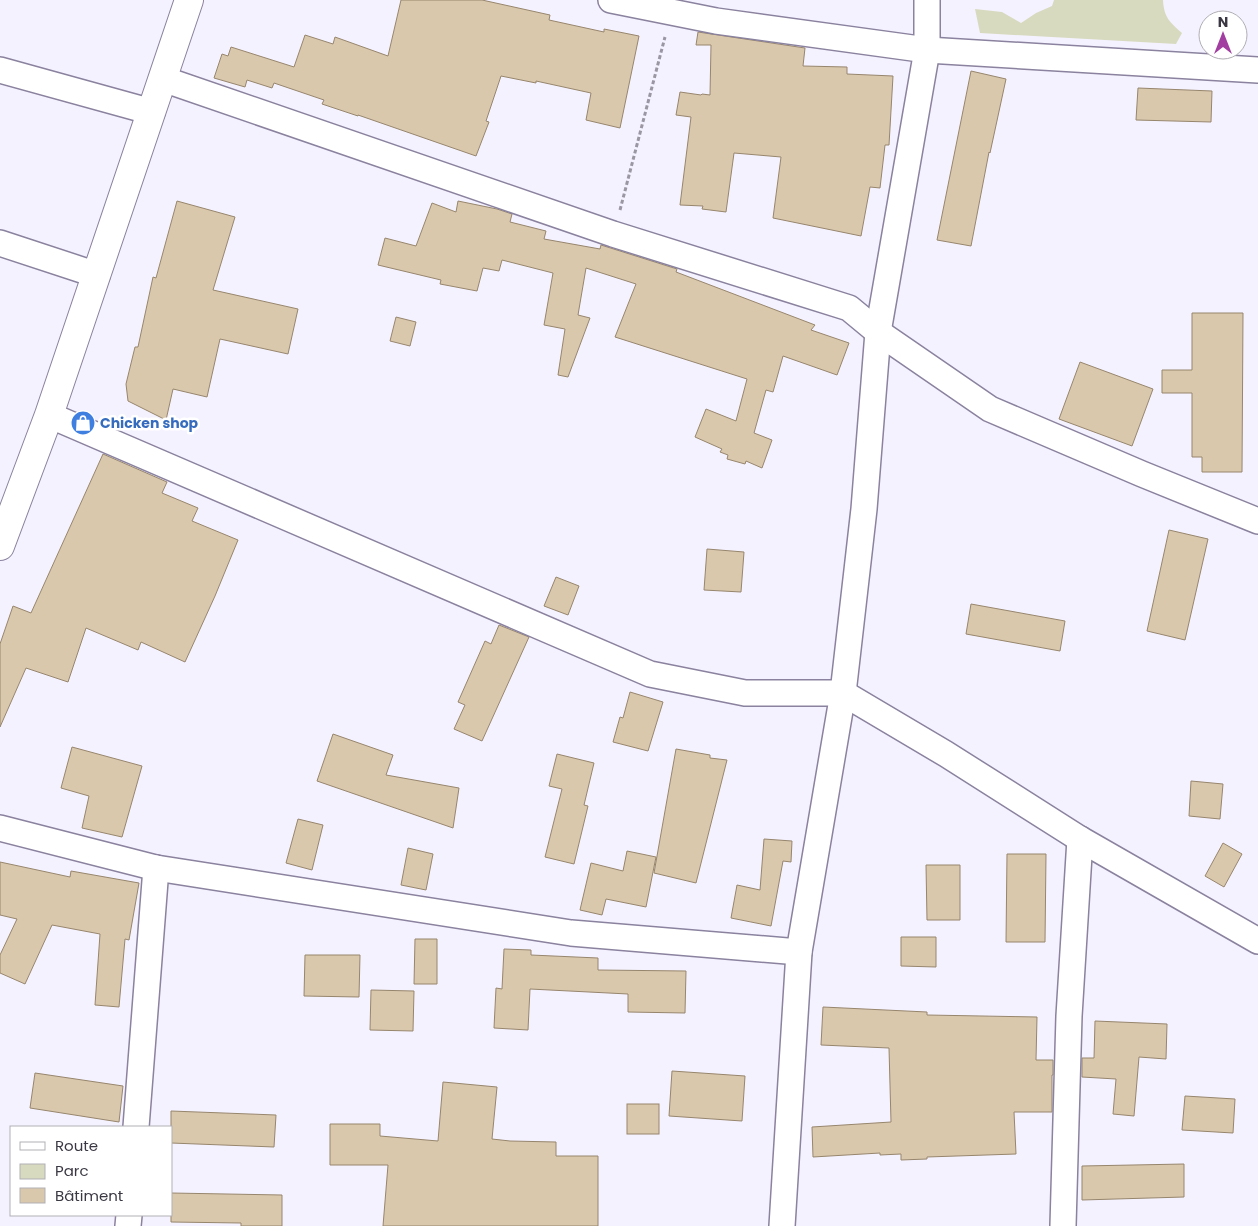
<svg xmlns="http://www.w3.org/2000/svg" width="1258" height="1226" font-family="Poppins,sans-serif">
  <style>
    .green { fill: #d8dac0 }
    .building { fill: #dac8ad; stroke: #97866d }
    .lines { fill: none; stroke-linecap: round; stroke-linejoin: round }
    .street-casing { stroke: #8a829e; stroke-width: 28 }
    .secondary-casing { stroke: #8a829e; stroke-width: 30 }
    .path { stroke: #9a97a3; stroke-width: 3; stroke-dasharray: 4 2.5; stroke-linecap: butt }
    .street { stroke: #fff; stroke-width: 25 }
    .secondary { stroke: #fff; stroke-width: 28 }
    .labels { text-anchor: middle; stroke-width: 5; stroke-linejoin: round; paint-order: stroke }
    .shop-label { font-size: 14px; font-weight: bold; fill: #366cbe; stroke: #fff; text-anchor: start }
  </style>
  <rect width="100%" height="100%" fill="#f5f2ff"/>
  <!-- green -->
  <path class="green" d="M1054 0H1163C1164 18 1170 22 1182 33L1176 44 980 33 975 9 1002 12 1021 23 1036 13 1052 6Z"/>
  <!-- building -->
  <g class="building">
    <path d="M401 0H482L550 15 549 20 604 32V29L639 36 620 128 586 120 591 93 536 81V83L501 76 486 121 489 122 476 156 358 115V116L322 104 324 100 274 83 272 88 247 80 245 87 214 78 222 54 228 56 231 47 294 67 305 35 333 44 335 37 388 56Z"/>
    <path d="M698 32 805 48 803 66 847 67V74L893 76 889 145H885L880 188 870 187 861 236 773 218 781 157 734 153 726 212 702 209 703 206 680 205 691 117 676 115 680 92 701 95 702 94 710 95 711 45H696Z"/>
    <path d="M971 71 1006 79 990 153 989 152 971 246 937 240Z"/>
    <path d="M1138 88 1212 91 1211 122 1136 120Z"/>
    <path d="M177 201 235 217 213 290 298 309 288 354 220 339 207 397 173 389 166 420 128 401 126 384 135 347H138L153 277 156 278Z"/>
    <path d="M458 201 497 209 512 214 510 222 546 231 544 239 600 249 601 245 677 269 676 272 815 325 811 330 849 343 837 375 783 356 773 392 766 390 754 433 772 440 762 468 746 461 745 464 727 459 728 455 720 452 722 449 695 437 706 409 736 421 747 379 615 337 636 284 586 268 578 315 590 318 568 377 558 375 565 329 544 325 553 273 502 260 499 271 483 268 477 291 440 284 441 280 378 265 385 238 416 246 432 203 456 212Z"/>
    <path d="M1192 313H1243L1242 472H1202V457H1192V393H1162V370H1192Z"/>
    <path d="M396 317 416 322 410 346 390 341Z"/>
    <path d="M1080 362 1153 389 1132 446 1059 419Z"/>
    <path d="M103 454 167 482 162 493 198 508 192 521 238 540 215 596 185 662 141 642 138 650 86 628 68 682 26 668 0 727V644L13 606 31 613Z"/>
    <path d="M1169 530 1208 539 1185 640 1147 631Z"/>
    <path d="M707 549 744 552 741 592 704 590Z"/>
    <path d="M556 577 579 586 568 615 544 606Z"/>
    <path d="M971 604 1065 621 1060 651 966 634Z"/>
    <path d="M499 625 529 637 482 741 454 729 465 705 458 702 485 641 491 644Z"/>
    <path d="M630 692 663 702 648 751 613 742 620 717 623 718Z"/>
    <path d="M333 734 393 755 386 775 459 788 453 828 317 781Z"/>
    <path d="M72 747 142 766 122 837 82 828 89 796 61 788Z"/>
    <path d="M676 749 710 755V758L727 760 696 883 654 873Z"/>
    <path d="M557 754 594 763 584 805 588 806 574 864 545 857 562 789 549 786Z"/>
    <path d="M1191 781 1223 784 1220 819 1189 816Z"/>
    <path d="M298 819 323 825 312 870 286 863Z"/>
    <path d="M764 839 792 841 791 862 783 861 771 926 731 918 737 885 760 890Z"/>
    <path d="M1223 843 1242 854 1224 887 1205 876Z"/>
    <path d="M408 848 433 854 426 890 401 885Z"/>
    <path d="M627 851 656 857 646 907 606 899 602 915 580 910 591 863 623 871Z"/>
    <path d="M1007 854H1046L1045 942H1006Z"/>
    <path d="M0 862 70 877 71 871 139 883 129 940 125 939 119 1007 95 1005 100 934 52 925 25 984 0 973V955L17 919 0 915Z"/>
    <path d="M926 865H960V920H927Z"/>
    <path d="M901 937H936V967L901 966Z"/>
    <path d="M415 939H437V984H414Z"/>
    <path d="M504 949 531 950V955L598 958V970L686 971 685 1013 628 1012V994L530 989 528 1030 494 1028 496 988 502 989Z"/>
    <path d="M305 955H360L359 997 304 996Z"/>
    <path d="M371 990 414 991 413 1031 370 1030Z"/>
    <path d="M823 1007 927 1012V1015L1037 1017 1036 1060H1053V1075H1052V1112H1014L1016 1154 927 1157V1159L901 1160V1154L880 1155V1153L813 1157 812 1127 891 1122 889 1048 821 1045Z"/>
    <path d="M1095 1021 1167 1024 1166 1059 1139 1057 1134 1116 1113 1114 1116 1079 1082 1077V1058H1094Z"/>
    <path d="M672 1071 745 1076 742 1121 669 1116Z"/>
    <path d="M35 1073 123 1086 119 1122 30 1108Z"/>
    <path d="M443 1082 497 1087 492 1139 510 1141 556 1142V1156H598V1226H383L388 1165H330V1124H380V1136L438 1141Z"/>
    <path d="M1185 1096 1235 1099 1233 1133 1182 1130Z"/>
    <rect x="627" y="1104" width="32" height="30"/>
    <path d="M171 1111 276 1115 274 1147 171 1143Z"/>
    <path d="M1184 1164V1197L1082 1200V1166Z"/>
    <path d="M171 1193 282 1195V1226H241V1223L171 1222Z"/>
  </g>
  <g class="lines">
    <defs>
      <g id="street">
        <path d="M611 0 716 21 927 50 1258 70"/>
        <path d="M0 70 152 112"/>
        <path d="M163 79 613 234 849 308 878 332 990 409 1142 474 1258 521"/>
        <path d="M0 243 97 275"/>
        <path d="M49 415 650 674 745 693H843L946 754 1080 839 1258 941"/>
        <path d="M0 828 156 868 571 933 799 952"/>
        <path d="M136 1127 156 868"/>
        <path d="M128 1226 129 1215"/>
        <path d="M782 1226 799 952 843 693 864 509 878 332 927 50V0"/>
        <path d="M1063 1226 1069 1016 1080 839"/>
      </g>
      <path id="secondary" d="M0 546 49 415 189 0"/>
    </defs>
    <!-- street casing -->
    <use href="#street" class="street-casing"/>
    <!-- secondary casing -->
    <use href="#secondary" class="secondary-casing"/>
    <!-- path -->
    <path class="path" d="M620 210 665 37"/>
    <!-- street -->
    <use href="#street" class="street"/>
    <!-- secondary -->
    <use href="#secondary" class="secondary"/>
  </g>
  <!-- icons -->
  <defs>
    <symbol id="shop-disc" viewBox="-11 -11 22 22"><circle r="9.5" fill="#3f7fe0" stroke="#fff"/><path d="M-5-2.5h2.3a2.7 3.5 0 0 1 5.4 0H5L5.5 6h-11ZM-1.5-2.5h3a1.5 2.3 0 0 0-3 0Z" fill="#fff"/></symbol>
  </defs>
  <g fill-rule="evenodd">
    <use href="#shop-disc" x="69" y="409" width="28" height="28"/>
  </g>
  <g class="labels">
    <!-- shop labels -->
    <g class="shop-label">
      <text x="100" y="428">Chicken shop</text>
    </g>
  </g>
  <!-- legend -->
  <rect x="10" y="1126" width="162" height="90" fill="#ffffff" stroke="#b1afb4"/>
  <rect x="20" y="1142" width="25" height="8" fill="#ffffff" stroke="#b1afb4"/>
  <text x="55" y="1151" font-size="15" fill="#3b3843">Route</text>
  <rect x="20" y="1164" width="25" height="15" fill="#d8dac0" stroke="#b1afb4"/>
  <text x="55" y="1176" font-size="15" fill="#3b3843">Parc</text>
  <rect x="20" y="1188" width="25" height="15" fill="#dac8ad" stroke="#b1afb4"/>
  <text x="55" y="1201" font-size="15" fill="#3b3843">Bâtiment</text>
  <!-- north arrow -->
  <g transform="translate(1223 35)"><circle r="24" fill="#ffffff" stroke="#b1afb4"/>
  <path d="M0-4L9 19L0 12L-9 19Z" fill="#a23da1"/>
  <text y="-8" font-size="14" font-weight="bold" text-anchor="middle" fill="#3b3843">N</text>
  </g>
</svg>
